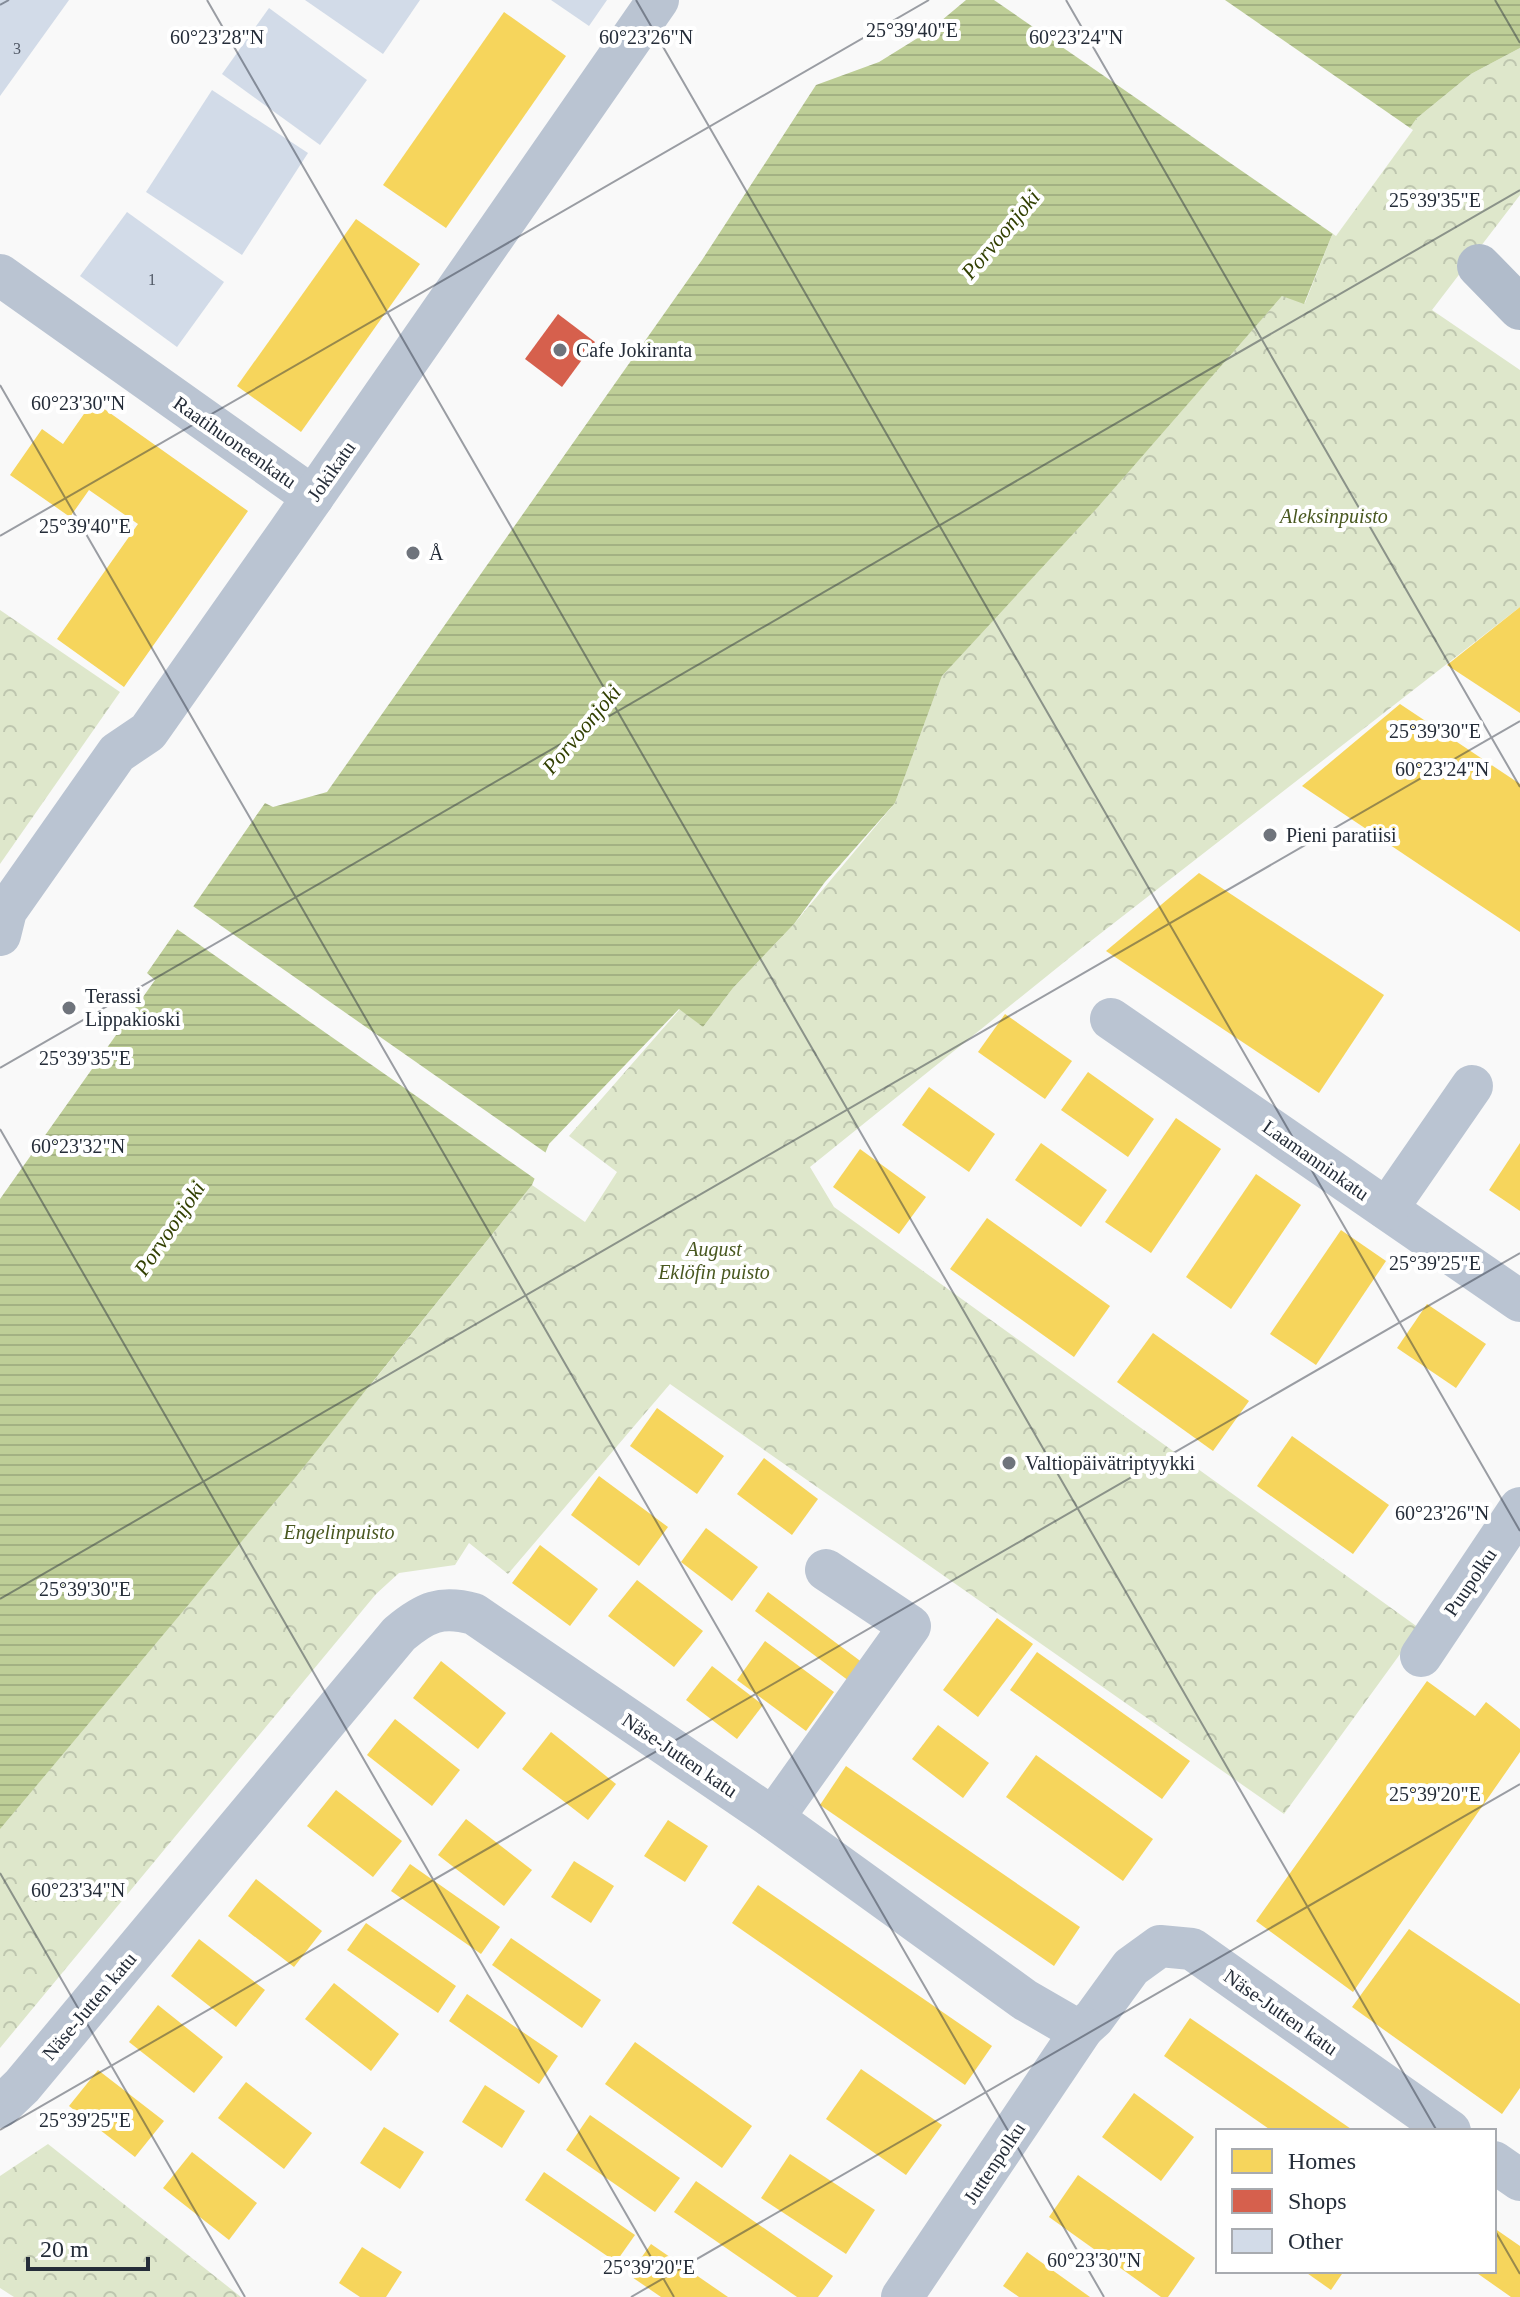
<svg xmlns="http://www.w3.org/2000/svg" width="1520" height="2297" font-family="'Times New Roman',serif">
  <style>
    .park { fill: url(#park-crowns) }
    .water { fill: url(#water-rules) }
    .pier { fill: #f9f9f9 }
    .homes { fill: #f6d55c }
    .shops { fill: #d6604d }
    .building { fill: #d2dbe8 }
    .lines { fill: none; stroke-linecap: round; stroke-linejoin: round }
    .minor { stroke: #bac4d2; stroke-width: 42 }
    .major { stroke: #b1bccb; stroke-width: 44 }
    .ticks { fill: none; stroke: #252d39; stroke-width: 2; stroke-opacity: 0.45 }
    .poi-dot { fill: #6f747c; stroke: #fff; stroke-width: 3 }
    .labels { text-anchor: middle; stroke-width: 8; stroke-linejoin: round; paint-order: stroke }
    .number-label { font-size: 16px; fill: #505865 }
    .poi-label { font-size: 20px; fill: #252d39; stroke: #fff; text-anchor: start }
    .street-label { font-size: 20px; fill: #252d39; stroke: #fff }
    .park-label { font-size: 20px; font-style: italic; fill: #495820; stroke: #fff }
    .water-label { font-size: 22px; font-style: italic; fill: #324002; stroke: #fff }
    .ticks-label { font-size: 20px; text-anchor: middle; fill: #252d39; stroke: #fff; stroke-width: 8; stroke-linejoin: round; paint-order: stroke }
  </style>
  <defs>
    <pattern id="park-crowns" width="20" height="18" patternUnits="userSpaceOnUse" patternTransform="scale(2)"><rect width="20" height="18" fill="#dee7cb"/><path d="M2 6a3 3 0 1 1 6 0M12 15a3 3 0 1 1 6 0" fill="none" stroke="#bec6af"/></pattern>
    <pattern id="water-rules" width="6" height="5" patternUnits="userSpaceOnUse" patternTransform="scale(2)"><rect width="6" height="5" fill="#bece97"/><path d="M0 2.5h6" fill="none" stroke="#a3b183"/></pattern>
  </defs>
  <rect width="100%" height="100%" fill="#f9f9f9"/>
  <!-- park -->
  <g class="park">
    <path d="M1520 48V195L1432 310 1520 370V607L1078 951 810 1167 834 1207 1419 1628 1284 1814 670 1384 508 1574 469 1543 455 1565 399 1573 376 1594 0 2048V1828L372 1383 532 1185 585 1222 617 1172 569 1136 680 1009 703 1027 733 988 794 924 895 803 942 676 1283 295 1305 303 1332 235 1417 118 1471 74Z"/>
    <path d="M0 610 120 692 0 864Z"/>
    <path d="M48 2144 241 2297H14L0 2288V2176Z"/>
  </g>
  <!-- water -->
  <path class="water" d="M966 0H1520V48L1471 74 1417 118 1332 235 1304 304 1282 296 1097 508 942 676 895 803 825 882 794 924 733 988 703 1027 679 1009 549 1144 532 1185 294 1479 0 1829V1199L155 980 147 973 265 803 273 807 327 792 702 260 816 85 879 62 929 31Z"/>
  <!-- pier -->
  <g class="pier">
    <path d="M994 0H1225L1413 130 1336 236Z"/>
    <path d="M190 904 549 1155 538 1181 174 927Z"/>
  </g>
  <!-- homes -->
  <g class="homes">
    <path d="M504 12 566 56 446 228 383 185Z"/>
    <path d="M356 219 420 264 301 432 237 386Z"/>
    <path d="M93 401 248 511 124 687 57 639 138 524 89 490 70 517 10 475 42 429 63 444Z"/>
    <path d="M1520 607V713L1447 665Z"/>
    <path d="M1400 704 1520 784V932L1302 786Z"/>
    <path d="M1199 873 1384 995 1319 1093 1106 951Z"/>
    <path d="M1005 1014 1072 1061 1045 1099 978 1052Z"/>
    <path d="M1088 1072 1154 1119 1128 1157 1061 1110Z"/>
    <path d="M929 1087 995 1134 969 1172 902 1125Z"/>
    <path d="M1176 1118 1221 1149 1151 1253 1105 1222Z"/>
    <path d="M1041 1143 1107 1190 1081 1227 1015 1180Z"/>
    <path d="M1520 1143V1211L1489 1190Z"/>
    <path d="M860 1149 926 1197 899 1234 833 1187Z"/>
    <path d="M1256 1174 1301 1205 1231 1309 1186 1277Z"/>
    <path d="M987 1218 1110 1306 1074 1357 950 1269Z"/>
    <path d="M1341 1230 1386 1261 1316 1365 1270 1334Z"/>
    <path d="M1427 1304 1486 1344 1456 1388 1397 1348Z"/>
    <path d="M1153 1333 1249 1401 1213 1451 1117 1382Z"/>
    <path d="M657 1408 724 1456 697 1494 630 1446Z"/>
    <path d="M1292 1436 1389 1505 1353 1554 1257 1486Z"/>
    <path d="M764 1458 818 1499 792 1535 737 1494Z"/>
    <path d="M599 1476 668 1527 639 1566 571 1515Z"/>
    <path d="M706 1528 758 1567 732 1601 681 1562Z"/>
    <path d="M540 1545 598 1589 570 1626 512 1583Z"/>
    <path d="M637 1580 703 1631 674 1667 608 1616Z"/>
    <path d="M768 1592 863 1663 849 1681 755 1611Z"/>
    <path d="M997 1618 1033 1644 978 1717 943 1690Z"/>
    <path d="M765 1641 834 1692 806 1731 737 1680Z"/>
    <path d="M1037 1652 1190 1761 1162 1799 1010 1690Z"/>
    <path d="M441 1661 506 1713 478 1749 413 1698Z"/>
    <path d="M712 1666 763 1705 737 1739 686 1700Z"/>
    <path d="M1427 1681 1475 1716 1486 1702 1520 1729V1752L1353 1992 1256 1921Z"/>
    <path d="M395 1719 460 1770 432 1806 367 1755Z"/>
    <path d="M938 1725 989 1763 963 1798 912 1759Z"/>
    <path d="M551 1732 616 1784 588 1820 522 1769Z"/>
    <path d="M1036 1755 1153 1839 1123 1881 1006 1797Z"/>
    <path d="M846 1766 1080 1927 1054 1966 820 1805Z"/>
    <path d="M336 1790 402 1841 373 1877 307 1826Z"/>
    <path d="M466 1819 532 1870 504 1906 438 1855Z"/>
    <path d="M668 1820 708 1846 685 1882 644 1856Z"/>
    <path d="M574 1861 614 1886 591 1923 551 1897Z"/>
    <path d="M410 1864 500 1927 481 1954 391 1891Z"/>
    <path d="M256 1879 322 1931 294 1967 228 1916Z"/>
    <path d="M758 1885 992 2046 965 2085 732 1923Z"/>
    <path d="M366 1923 456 1986 438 2013 347 1950Z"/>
    <path d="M1409 1929 1520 2004V2088L1502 2114 1352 2007Z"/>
    <path d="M511 1938 601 2000 582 2028 492 1965Z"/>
    <path d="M199 1939 265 1990 236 2027 171 1976Z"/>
    <path d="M334 1983 399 2034 371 2071 305 2019Z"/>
    <path d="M467 1994 558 2056 539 2084 449 2021Z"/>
    <path d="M158 2005 223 2057 194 2093 129 2042Z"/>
    <path d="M1190 2018 1354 2131H1272L1164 2056Z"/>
    <path d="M635 2042 752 2126 722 2168 605 2084Z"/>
    <path d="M861 2069 942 2125 906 2175 826 2119Z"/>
    <path d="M98 2070 164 2121 135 2157 69 2106Z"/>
    <path d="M246 2082 312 2133 284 2169 218 2118Z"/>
    <path d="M485 2085 525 2111 502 2148 462 2122Z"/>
    <path d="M1134 2093 1194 2137 1161 2181 1102 2137Z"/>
    <path d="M590 2115 680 2178 655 2212 566 2150Z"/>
    <path d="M384 2127 424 2152 400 2189 360 2163Z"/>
    <path d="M192 2152 257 2203 229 2240 163 2188Z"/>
    <path d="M790 2154 875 2210 846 2254 761 2198Z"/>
    <path d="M544 2172 635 2235 616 2262 525 2200Z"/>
    <path d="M1078 2175 1195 2258 1168 2297H1161L1049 2217Z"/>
    <path d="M696 2181 833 2276 818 2297H797L674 2212Z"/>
    <path d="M1494 2228 1520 2246V2297H1511L1474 2271H1494Z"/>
    <path d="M651 2244 728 2297H661L629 2275Z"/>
    <path d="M362 2247 402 2272 386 2297H360L339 2283Z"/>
    <path d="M1027 2252 1090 2297H1019L1003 2286Z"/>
    <path d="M1304 2271H1344L1331 2290Z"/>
  </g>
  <!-- shops -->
  <path class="shops" d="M558 314 595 342 562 387 525 359Z"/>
  <!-- building -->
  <g class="building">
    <path d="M0 0H69L0 96Z"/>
    <path d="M305 0H420L383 54Z"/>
    <path d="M551 0H607L589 26Z"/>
    <path d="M269 8 367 80 320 145 222 74Z"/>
    <path d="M212 90 308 153 242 255 146 192Z"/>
    <path d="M127 212 224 282 177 347 80 276Z"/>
  </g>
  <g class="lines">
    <!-- minor -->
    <g class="minor">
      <path d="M0 275 313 497"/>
      <path d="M0 935 6 911 117 753 148 732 288 533 658 0"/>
      <path d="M1111 1019 1520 1301"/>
      <path d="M1387 1209 1472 1086"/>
      <path d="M1421 1656 1520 1508"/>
      <path d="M773 1818 910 1626 826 1570"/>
      <path d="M0 2107 22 2086 399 1634C425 1612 441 1605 474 1614L773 1818 1025 2000 1070 2026 1083 2028 1094 2018 1131 1967 1160 1946 1192 1949 1450 2131"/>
      <path d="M1494 2162 1520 2180"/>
      <path d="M902 2297 1083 2028"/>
    </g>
    <!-- major -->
    <path class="major" d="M1479 266 1520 308"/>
  </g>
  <!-- ticks -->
  <path class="ticks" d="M207 0 1437 2131M636 0 1520 1531M1066 0 1520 787M1495 0 1520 43M0 5 9 0M0 385 1104 2297M0 536 929 0M0 1068 1520 190M0 1129 674 2297M0 1599 1520 721M0 1873 245 2297M0 2130 1520 1253M1494 2229 1520 2274M631 2297 1520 1784"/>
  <!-- markers -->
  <g class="poi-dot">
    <circle cx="560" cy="350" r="8"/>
    <circle cx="413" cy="553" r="8"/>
    <circle cx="1270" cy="835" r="8"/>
    <circle cx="69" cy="1008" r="8"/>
    <circle cx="1009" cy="1463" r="8"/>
  </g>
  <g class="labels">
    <!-- number labels -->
    <g class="number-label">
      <text x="17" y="54">3</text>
      <text x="152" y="285">1</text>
    </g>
    <!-- poi labels -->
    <g class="poi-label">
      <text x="576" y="357">Cafe Jokiranta</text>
      <text x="429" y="560">Å</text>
      <text x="1286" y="842">Pieni paratiisi</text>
      <text x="85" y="1003">Terassi<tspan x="85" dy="23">Lippakioski</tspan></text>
      <text x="1025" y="1470">Valtiopäivätriptyykki</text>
    </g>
    <!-- street labels -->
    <g class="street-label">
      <text transform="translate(235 442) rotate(35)" y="7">Raatihuoneenkatu</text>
      <text transform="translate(331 471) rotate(-55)" y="7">Jokikatu</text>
      <text transform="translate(1316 1160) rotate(35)" y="7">Laamanninkatu</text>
      <text transform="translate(1470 1582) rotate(-56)" y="7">Puupolku</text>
      <text transform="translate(680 1755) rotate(34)" y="7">Näse-Jutten katu</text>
      <text transform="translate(89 2006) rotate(-50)" y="7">Näse-Jutten katu</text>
      <text transform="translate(1281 2012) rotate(35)" y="7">Näse-Jutten katu</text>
      <text transform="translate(994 2163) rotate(-56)" y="7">Juttenpolku</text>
    </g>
    <!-- park labels -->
    <g class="park-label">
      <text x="1334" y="523">Aleksinpuisto</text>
      <text x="714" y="1256">August<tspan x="714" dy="23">Eklöfin puisto</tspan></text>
      <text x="339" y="1539">Engelinpuisto</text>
    </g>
    <!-- water labels -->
    <g class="water-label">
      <text transform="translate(1000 234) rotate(-50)" y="8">Porvoonjoki</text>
      <text transform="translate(581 729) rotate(-50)" y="8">Porvoonjoki</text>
      <text transform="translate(169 1228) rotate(-56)" y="8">Porvoonjoki</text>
    </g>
  </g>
  <g class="ticks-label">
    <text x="912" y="37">25°39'40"E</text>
    <text x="217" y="44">60°23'28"N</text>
    <text x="646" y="44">60°23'26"N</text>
    <text x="1076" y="44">60°23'24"N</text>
    <text x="1435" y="207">25°39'35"E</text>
    <text x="78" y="410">60°23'30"N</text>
    <text x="85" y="533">25°39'40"E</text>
    <text x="1435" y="738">25°39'30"E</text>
    <text x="1442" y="776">60°23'24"N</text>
    <text x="85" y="1065">25°39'35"E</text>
    <text x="78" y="1153">60°23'32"N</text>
    <text x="1435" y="1270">25°39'25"E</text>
    <text x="1442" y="1520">60°23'26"N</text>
    <text x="85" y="1596">25°39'30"E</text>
    <text x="1435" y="1801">25°39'20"E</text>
    <text x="78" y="1897">60°23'34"N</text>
    <text x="85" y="2127">25°39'25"E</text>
    <text x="1094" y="2267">60°23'30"N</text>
    <text x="649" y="2274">25°39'20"E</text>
  </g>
  <!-- legend -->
  <rect x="1216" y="2129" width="280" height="144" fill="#ffffff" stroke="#a8abb0" stroke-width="2"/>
  <rect x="1232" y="2149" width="40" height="24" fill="#f6d55c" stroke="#a8abb0" stroke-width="2"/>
  <text x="1288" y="2169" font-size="24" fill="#252d39">Homes</text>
  <rect x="1232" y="2189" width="40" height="24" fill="#d6604d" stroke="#a8abb0" stroke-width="2"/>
  <text x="1288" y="2209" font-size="24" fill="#252d39">Shops</text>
  <rect x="1232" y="2229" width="40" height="24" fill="#d2dbe8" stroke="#a8abb0" stroke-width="2"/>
  <text x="1288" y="2249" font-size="24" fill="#252d39">Other</text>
  <!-- scale -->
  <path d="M28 2257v12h120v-12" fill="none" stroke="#252d39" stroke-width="4"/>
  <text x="40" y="2257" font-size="24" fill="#252d39" stroke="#ffffff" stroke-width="6" paint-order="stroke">20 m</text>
</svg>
